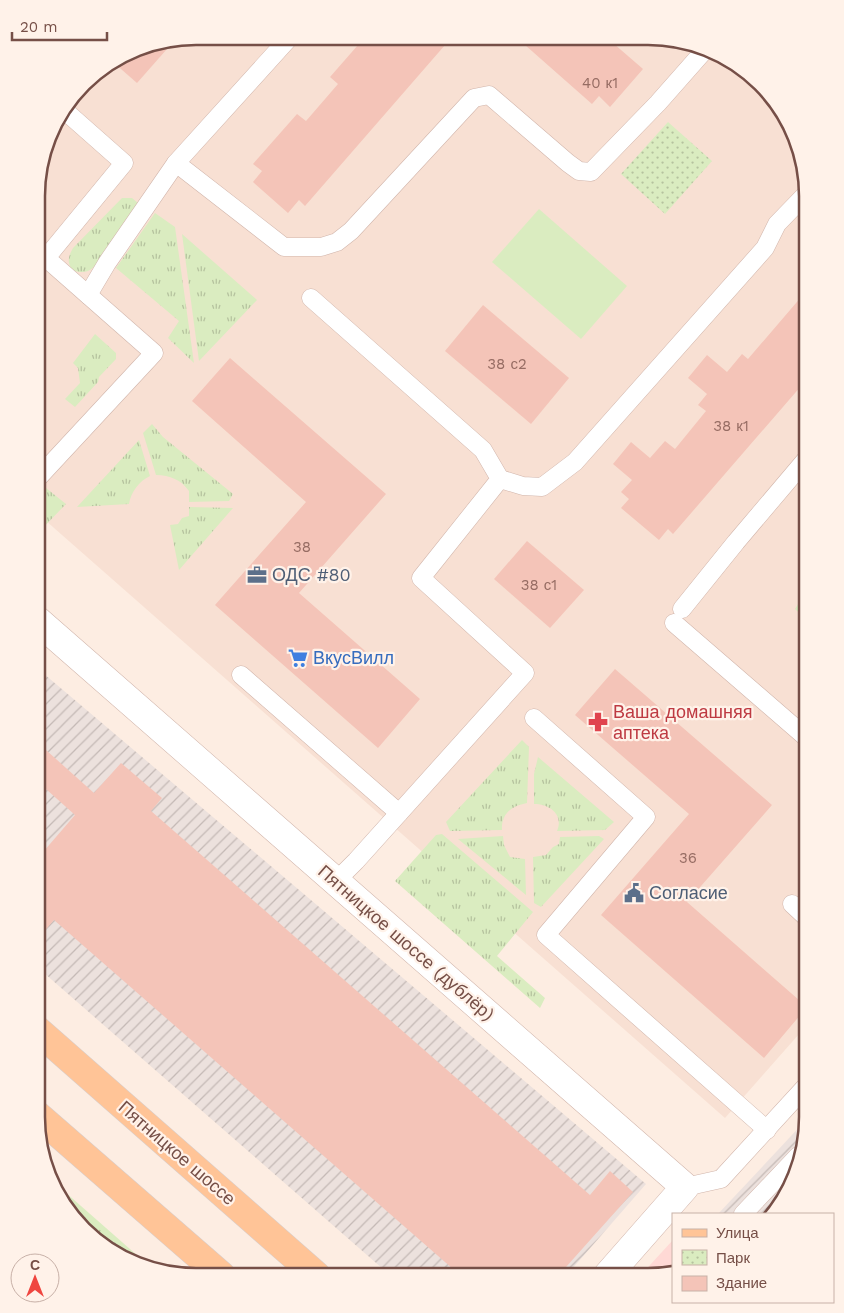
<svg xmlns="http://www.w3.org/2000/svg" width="844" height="1313" font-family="'Work Sans',sans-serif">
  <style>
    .residential { fill: #f8e0d3 }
    .commercial { fill: #ffd9d5 }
    .industrial { fill: url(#industrial-furrows) }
    .grass { fill: url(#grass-tufts) }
    .park { fill: url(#park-dots) }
    .pitch { fill: #daecc0 }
    .building { fill: #f4c4b8 }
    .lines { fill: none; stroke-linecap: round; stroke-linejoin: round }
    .lane-casing { stroke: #d1b5ab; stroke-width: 19 }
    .street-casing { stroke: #d1b5ab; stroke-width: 29 }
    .primary-casing { stroke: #d9cecb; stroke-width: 29 }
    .lane { stroke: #fff; stroke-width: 18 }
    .street { stroke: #fff; stroke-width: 28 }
    .primary { stroke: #ffc497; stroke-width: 28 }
    .labels { text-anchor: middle; stroke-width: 4.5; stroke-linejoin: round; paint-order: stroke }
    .number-label { font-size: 15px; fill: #966c63 }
    .service-label { font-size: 18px; fill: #4e5e75; stroke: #fff2e9; text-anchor: start }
    .shop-label { font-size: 18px; fill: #366cbe; stroke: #fff2e9; text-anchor: start }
    .health-label { font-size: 18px; fill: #be3a42; stroke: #fff2e9; text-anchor: start }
    .street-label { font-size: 18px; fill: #764f47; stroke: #fff2e9 }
    .rim { fill: none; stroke: #764f47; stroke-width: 2.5 }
  </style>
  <defs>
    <pattern id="industrial-furrows" width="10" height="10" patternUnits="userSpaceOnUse" patternTransform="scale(1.25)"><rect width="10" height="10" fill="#ece1dd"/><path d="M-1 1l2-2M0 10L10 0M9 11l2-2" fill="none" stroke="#c4b9b5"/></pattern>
    <pattern id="grass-tufts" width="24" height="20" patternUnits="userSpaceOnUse" patternTransform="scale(1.25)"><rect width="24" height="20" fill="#daecc0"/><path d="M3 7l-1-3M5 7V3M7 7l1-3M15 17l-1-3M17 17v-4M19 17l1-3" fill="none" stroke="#b5c29e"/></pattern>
    <pattern id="park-dots" width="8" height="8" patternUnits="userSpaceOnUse" patternTransform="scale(1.25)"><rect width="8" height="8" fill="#daecc0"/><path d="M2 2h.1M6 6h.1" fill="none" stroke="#b5c29e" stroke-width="1.8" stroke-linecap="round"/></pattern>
  </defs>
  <rect width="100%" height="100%" fill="#fdede2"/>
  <!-- residential -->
  <path class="residential" d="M196 36 669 38 745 69 795 134 808 196 807 1025 725 1118 37 513 38 175 53 125 90 76 135 48Z"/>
  <!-- commercial -->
  <path class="commercial" d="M673 1240V1272L648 1277H639Z"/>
  <!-- industrial -->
  <g class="industrial">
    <path d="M37 668 646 1184 565 1277 391 1276 36 966Z"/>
    <path d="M807 1119V1128L781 1206 774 1214H718Z"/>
  </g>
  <!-- grass -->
  <g class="grass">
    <path d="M122 198H132L138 203C129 218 102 265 88 271 83 273 77 272 72 270 67 262 68 257 73 248Z"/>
    <path d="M155 213 175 227 194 363 168 338 179 321 116 268Z"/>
    <path d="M182 234 257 300 199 361Z"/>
    <path d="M95 334 116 353V359L99 377 98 382 75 407 65 399 80 383 78 368 73 363Z"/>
    <path d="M152 424 163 437 233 494 229 501 189 502V491C181 480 170 475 156 475L143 433Z"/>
    <path d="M139 440 150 476C139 481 131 492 129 504L77 507Z"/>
    <path d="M46 488 66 504 37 534V499Z"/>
    <path d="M189 507 233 508 179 570 170 525 178 524 182 518 189 516Z"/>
    <path d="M808 599V621L795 609 800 601Z"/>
    <path d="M522 740 529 747 527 803C511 806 501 814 502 830L450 831 446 822Z"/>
    <path d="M538 757 614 822 605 830 557 831C564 815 550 804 534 804V774Z"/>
    <path d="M442 834 533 912 497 956 545 998 540 1008 395 881 436 835Z"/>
    <path d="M503 836 504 845 510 857 525 859 526 895 458 839Z"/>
    <path d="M599 836 604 839 541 907 534 903 533 857 546 855 553 847 559 844 560 837Z"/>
    <path d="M48 1177 147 1264 99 1244Z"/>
  </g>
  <!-- park -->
  <path class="park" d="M668 122 712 161 665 214 621 174Z"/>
  <!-- pitch -->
  <path class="pitch" d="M539 209 627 286 581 339 492 262Z"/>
  <!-- building -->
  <g class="building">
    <path d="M365 37H452L305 206 299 200 288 213 253 182 262 171 253 164 297 114 306 121 338 84 330 77Z"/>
    <path d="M516 37H606L643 69 610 107 599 96 592 104Z"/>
    <path d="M174 41 137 83 113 62 135 48Z"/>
    <path d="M808 289V378L673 534 668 529 659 540 621 508 629 499 621 492 632 480 613 464 631 442 650 458 665 441 675 449 706 411 698 405 707 394 688 378 707 355 727 372 742 354 748 359Z"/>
    <path d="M483 305 569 378 531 424 445 351Z"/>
    <path d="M230 358 386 494 299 593 420 699 378 748 215 605 306 502 192 401Z"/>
    <path d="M527 541 584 590 550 628 494 579Z"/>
    <path d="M615 669 772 805 687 902 807 1007 764 1058 601 915 689 814 575 715Z"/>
    <path d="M37 742 94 793 121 763 162 798 151 811 590 1195 610 1171 633 1192 558 1276H461L54 920 36 941 37 859 75 815 37 781Z"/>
  </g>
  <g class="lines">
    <defs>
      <g id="lane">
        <path d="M176 163 284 247H321L337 242 351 231 474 98 489 95 568 163 579 171 591 172 658 103 703 52"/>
        <path d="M88 295 107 263 176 163 290 37"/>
        <path d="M311 298 483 450 500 479 421 578 525 673 356 861 336 881"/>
        <path d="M37 479 154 353 46 258 124 163 64 110"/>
        <path d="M500 479 523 486 542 487 575 462 765 248 777 224 807 193"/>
        <path d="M682 609 736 542 808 457"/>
        <path d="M674 623 808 739"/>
        <path d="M241 675 399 813"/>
        <path d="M534 718 646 817 546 935 767 1130"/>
        <path d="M792 904 807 918"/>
        <path d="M685 1187 721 1179 807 1085"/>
        <path d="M743 1214 798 1156"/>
      </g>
      <path id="street" d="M37 620 685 1187 606 1277"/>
      <g id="primary">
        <path d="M36 1029 317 1276"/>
        <path d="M36 1114 222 1276"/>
      </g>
    </defs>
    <!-- lane casing -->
    <use href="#lane" class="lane-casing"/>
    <!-- street casing -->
    <use href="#street" class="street-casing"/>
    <!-- primary casing -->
    <use href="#primary" class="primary-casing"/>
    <!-- lane -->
    <use href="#lane" class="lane"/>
    <!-- street -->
    <use href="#street" class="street"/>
    <!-- primary -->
    <use href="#primary" class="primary"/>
  </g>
  <!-- icons -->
  <defs>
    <symbol id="office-bare" viewBox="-9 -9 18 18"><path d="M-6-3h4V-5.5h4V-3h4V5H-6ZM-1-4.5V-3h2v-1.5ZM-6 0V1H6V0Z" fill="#5c6f8a" stroke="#fff2e9" stroke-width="2.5" paint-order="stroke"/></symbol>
    <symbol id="supermarket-bare" viewBox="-9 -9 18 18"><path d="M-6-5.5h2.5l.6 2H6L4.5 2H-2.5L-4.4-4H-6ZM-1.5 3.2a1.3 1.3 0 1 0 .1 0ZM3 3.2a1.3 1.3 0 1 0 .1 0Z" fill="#3f7fe0" stroke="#fff2e9" stroke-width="2.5" paint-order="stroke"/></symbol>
    <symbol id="pharmacy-bare" viewBox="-9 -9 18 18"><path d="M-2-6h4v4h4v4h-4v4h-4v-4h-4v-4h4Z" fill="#e0444e" stroke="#fff2e9" stroke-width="2.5" paint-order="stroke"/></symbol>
    <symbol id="civic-bare" viewBox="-9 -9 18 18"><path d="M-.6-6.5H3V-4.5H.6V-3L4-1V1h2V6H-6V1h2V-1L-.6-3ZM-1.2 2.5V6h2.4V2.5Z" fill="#5c6f8a" stroke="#fff2e9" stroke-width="2.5" paint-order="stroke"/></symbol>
  </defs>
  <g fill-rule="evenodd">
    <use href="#office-bare" x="243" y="561" width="28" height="28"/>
    <use href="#supermarket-bare" x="284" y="644" width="28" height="28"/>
    <use href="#pharmacy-bare" x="584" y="708" width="28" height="28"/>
    <use href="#civic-bare" x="620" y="879" width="28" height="28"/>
  </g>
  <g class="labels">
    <!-- number labels -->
    <g class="number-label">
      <text x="600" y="88">40 к1</text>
      <text x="507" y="369">38 с2</text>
      <text x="731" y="431">38 к1</text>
      <text x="302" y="552">38</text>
      <text x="539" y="590">38 с1</text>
      <text x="688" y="863">36</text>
    </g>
    <!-- service labels -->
    <g class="service-label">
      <text x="272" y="581">ОДС #80</text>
      <text x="649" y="899">Согласие</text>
    </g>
    <!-- shop labels -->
    <g class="shop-label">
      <text x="313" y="664">ВкусВилл</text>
    </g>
    <!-- health labels -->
    <g class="health-label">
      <text x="613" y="718">Ваша домашняя<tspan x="613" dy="21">аптека</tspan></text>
    </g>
    <!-- street labels -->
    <g class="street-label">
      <text transform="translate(406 943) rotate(41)" y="6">Пятницкое шоссе (дублёр)</text>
      <text transform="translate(177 1153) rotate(41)" y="6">Пятницкое шоссе</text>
    </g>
  </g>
  <!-- crop -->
  <path d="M0 0H844V1313H0ZM196 45H648A151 151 0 0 1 799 196V1117A151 151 0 0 1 648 1268H196A151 151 0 0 1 45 1117V196A151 151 0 0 1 196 45Z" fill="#fff2e9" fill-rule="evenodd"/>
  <path class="rim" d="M196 45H648A151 151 0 0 1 799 196V1117A151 151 0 0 1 648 1268H196A151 151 0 0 1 45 1117V196A151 151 0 0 1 196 45Z"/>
  <!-- legend -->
  <rect x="672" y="1213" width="162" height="90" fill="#fff2e9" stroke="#c8b1a8"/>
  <rect x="682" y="1229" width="25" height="8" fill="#ffc497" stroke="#c8b1a8"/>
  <text x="716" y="1238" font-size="15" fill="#764f47">Улица</text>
  <rect x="682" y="1250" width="25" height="15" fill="url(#park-dots)" stroke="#c8b1a8"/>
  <text x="716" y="1263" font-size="15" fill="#764f47">Парк</text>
  <rect x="682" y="1276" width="25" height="15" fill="#f4c4b8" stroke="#c8b1a8"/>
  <text x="716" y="1288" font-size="15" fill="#764f47">Здание</text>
  <!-- north arrow -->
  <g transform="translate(35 1278)"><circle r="24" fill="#fff2e9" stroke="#c8b1a8"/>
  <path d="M0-4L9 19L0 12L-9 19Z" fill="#ef453f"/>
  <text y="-8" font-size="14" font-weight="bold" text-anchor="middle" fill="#764f47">С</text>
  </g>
  <!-- scale -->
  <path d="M12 32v8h95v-8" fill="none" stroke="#764f47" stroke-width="2.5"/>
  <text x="20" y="32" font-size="15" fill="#764f47" stroke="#fff2e9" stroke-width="4" paint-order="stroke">20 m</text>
</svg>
